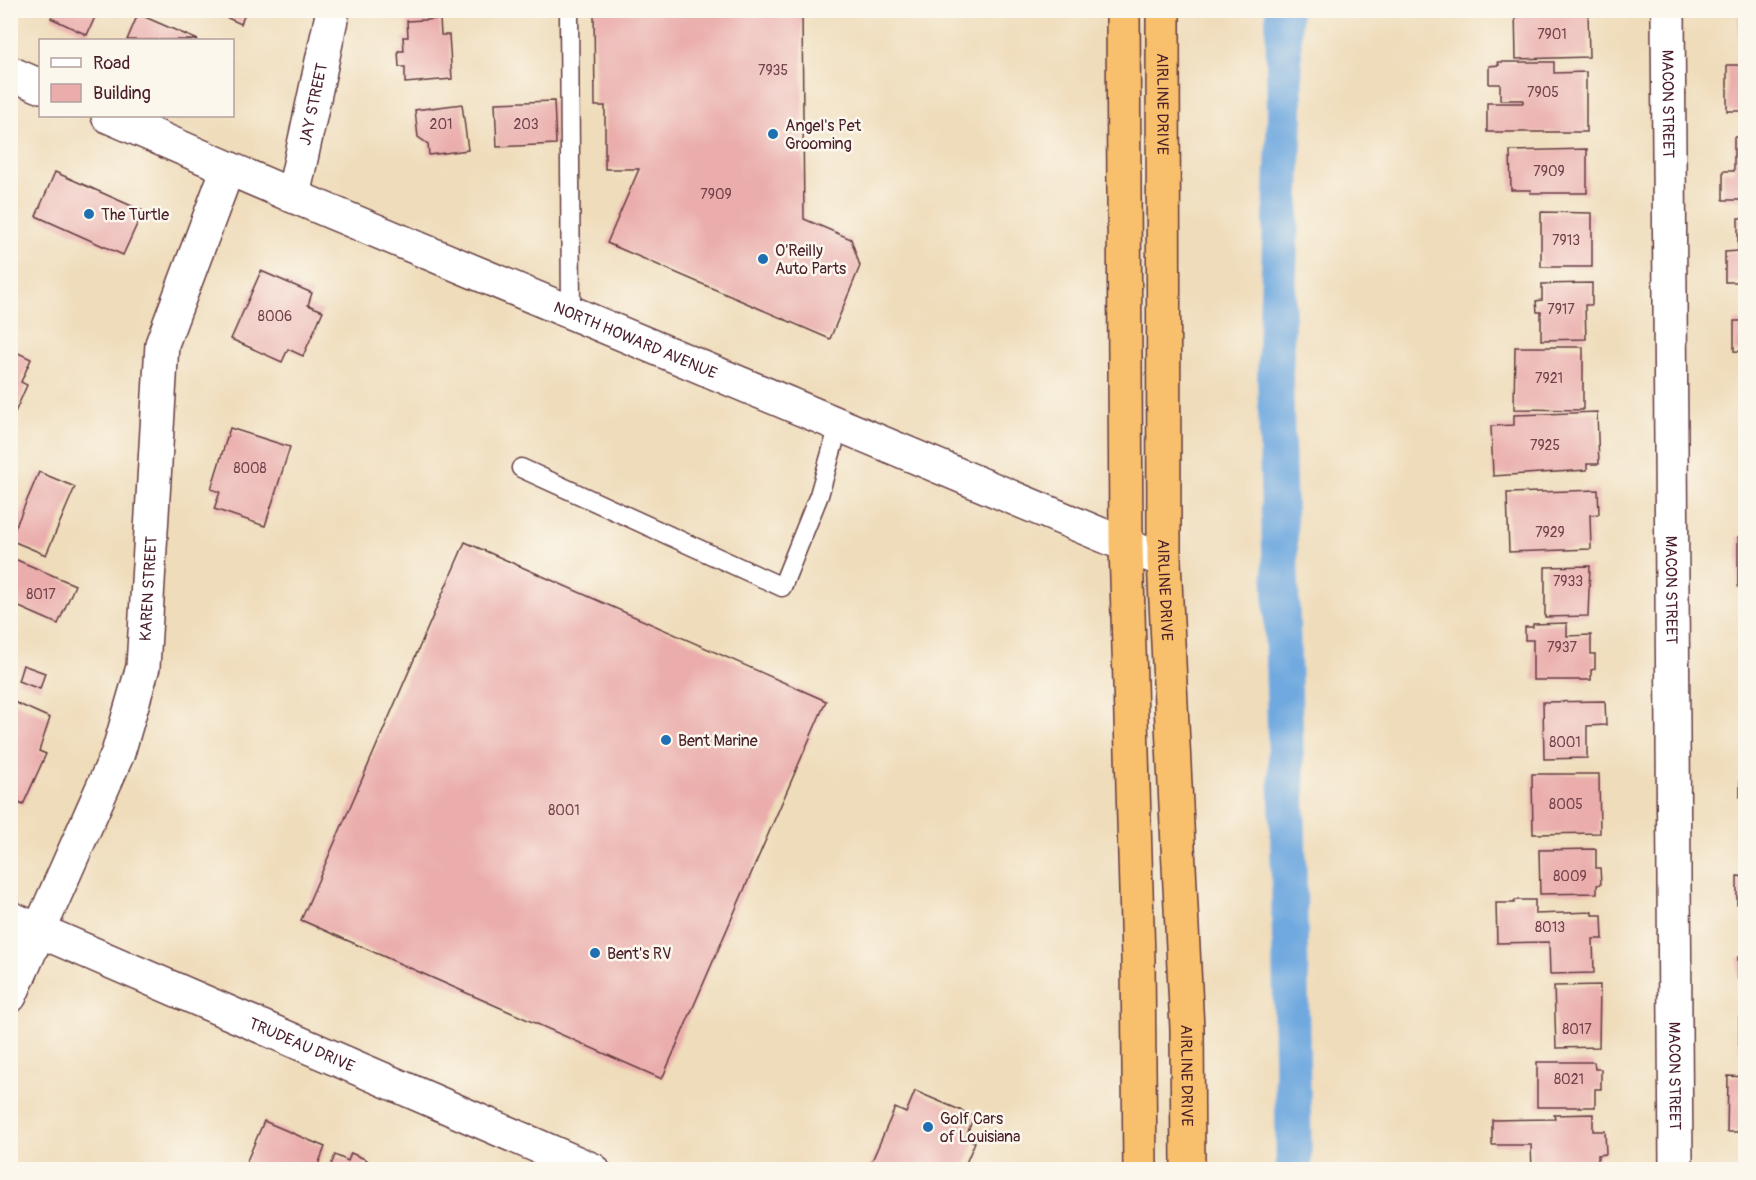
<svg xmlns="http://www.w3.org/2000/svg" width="1756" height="1180" font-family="Pangolin,sans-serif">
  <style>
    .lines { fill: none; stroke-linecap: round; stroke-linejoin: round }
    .canal { stroke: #6fa9df; stroke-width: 36 }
    .building { fill: #eaadac }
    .lane-casing { stroke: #633b40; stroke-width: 21 }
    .street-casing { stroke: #633b40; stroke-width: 36 }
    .highway-casing { stroke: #633b40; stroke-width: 36 }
    .lane { stroke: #fff; stroke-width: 18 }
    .street { stroke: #fff; stroke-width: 33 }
    .highway { stroke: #f8bf6c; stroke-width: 33 }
    .poi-dot { fill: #1f6fb2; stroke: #fbf7ec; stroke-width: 2 }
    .labels { text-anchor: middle; stroke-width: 5; stroke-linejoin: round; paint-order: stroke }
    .number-label { font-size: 14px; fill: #72424b }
    .street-label { font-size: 16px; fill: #4a1f2b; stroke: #fbf7ec }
    .poi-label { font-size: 16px; fill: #4a1f2b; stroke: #fbf7ec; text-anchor: start }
  </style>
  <rect width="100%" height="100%" fill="#fbf7ec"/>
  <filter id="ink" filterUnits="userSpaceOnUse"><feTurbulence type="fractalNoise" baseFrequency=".0167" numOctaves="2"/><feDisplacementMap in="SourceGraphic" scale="12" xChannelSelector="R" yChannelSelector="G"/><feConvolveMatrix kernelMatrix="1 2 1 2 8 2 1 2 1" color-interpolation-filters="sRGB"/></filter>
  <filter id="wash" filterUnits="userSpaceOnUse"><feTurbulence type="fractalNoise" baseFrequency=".008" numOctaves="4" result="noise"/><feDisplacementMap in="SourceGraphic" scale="24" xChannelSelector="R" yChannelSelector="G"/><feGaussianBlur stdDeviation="1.35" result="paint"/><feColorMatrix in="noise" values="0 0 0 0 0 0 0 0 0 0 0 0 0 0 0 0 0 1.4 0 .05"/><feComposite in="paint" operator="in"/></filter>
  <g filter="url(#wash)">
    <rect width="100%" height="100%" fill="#efdcba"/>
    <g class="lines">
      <!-- canal -->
      <path class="canal" d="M1283 10 1285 114 1275 374 1288 834 1294 1170"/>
    </g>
    <g id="blocks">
      <!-- building -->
      <g class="building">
        <path d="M54 10H98L87 35 51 18Z"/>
        <path d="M210 10H246L241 24Z"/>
        <path d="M594 10H802L804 219 851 239 860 266 830 339 607 243 639 169H605V106H595Z"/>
        <path d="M1515 10H1588L1589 57 1516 59Z"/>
        <rect x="1738" y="10" width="8" height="26"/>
        <path d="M138 14 198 40H127Z"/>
        <path d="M440 19 441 35H449L452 79 405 83V67H399L398 51H404L403 37H408L407 21Z"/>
        <path d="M1498 62H1554V73L1586 72V132H1487V103H1523V100H1500V84H1489V66L1499 65Z"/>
        <path d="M1727 65H1746V131H1742V111H1727Z"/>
        <path d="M554 101 556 144 497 147 495 103Z"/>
        <path d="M462 104 468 150 429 155 428 144 418 137 415 110Z"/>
        <path d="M1734 137H1746V200H1723V171H1734Z"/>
        <path d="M1587 149V193H1530L1531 190H1511L1510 151Z"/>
        <path d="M55 172 143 211 123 255 36 216Z"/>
        <path d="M1541 212 1592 213V267H1541Z"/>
        <path d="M1738 218H1746V282H1725V252L1738 251Z"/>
        <path d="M261 271 312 293 308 305 323 311 303 356 288 349 282 362 231 339Z"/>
        <path d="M1592 283V305H1585L1586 339 1541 340V312H1537L1536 301 1542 300V284Z"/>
        <path d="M1734 321H1746V352L1734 351Z"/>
        <path d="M1515 347H1583V410L1514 409Z"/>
        <path d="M10 349 31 359 21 382 27 385 13 417Z"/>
        <path d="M1597 412 1599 464H1587V470L1493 476 1491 426 1514 425V415Z"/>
        <path d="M230 428 290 447 265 526 214 509 220 492 211 489Z"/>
        <path d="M39 472 75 487 46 555 10 540Z"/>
        <path d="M1741 486H1746V510H1742Z"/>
        <path d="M1598 490 1599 514 1590 515 1591 549 1509 552 1507 493Z"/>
        <rect x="1738" y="537" width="8" height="50"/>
        <path d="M465 542 826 701 662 1079 301 920Z"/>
        <path d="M10 557 75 585 58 624 10 603Z"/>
        <path d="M1590 566 1588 616 1545 617V567Z"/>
        <path d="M1567 623V636L1591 635V654H1595V669L1591 670V680H1533V640H1525V627H1533V624Z"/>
        <path d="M23 665 45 673 40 689 18 681Z"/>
        <path d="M12 701 50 718 39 751 46 754 23 805 17 802 10 818Z"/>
        <path d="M1605 701 1606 725 1587 726V758L1544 759 1543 702Z"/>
        <path d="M1532 774H1599L1600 833 1533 834Z"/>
        <rect x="1740" y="779" width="6" height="18"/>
        <path d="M1596 849V868H1600L1601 884 1597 885V893L1540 894 1539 850Z"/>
        <path d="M1737 876 1746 877V904H1737Z"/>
        <path d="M1515 900H1535V914L1592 912V915H1602L1603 939H1593L1594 973 1550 974 1549 942 1497 943 1496 903H1514Z"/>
        <rect x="1738" y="957" width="8" height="22"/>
        <path d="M1600 985 1599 1047 1556 1048 1554 986Z"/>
        <rect x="1739" y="1017" width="7" height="31"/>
        <path d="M1537 1062H1594L1595 1069H1601V1089H1595V1107H1537Z"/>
        <path d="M1728 1076 1746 1077V1132H1727Z"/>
        <path d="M915 1091 974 1116 965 1139 975 1142 963 1170H868L895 1108 906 1113Z"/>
        <path d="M1593 1114V1131H1605L1606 1154 1598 1155V1170H1532L1531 1145H1492V1120L1555 1119 1554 1115Z"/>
        <path d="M264 1121 325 1147 316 1170H243Z"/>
        <path d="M351 1153 367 1160 364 1167 370 1170H329L335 1155 348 1161Z"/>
      </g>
    </g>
  </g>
  <g filter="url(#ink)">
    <use href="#blocks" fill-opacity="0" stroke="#633b40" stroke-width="1.5"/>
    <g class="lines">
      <defs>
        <g id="lane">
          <path d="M569 10 571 312"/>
          <path d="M521 468 782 587 819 495 839 425"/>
        </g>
        <g id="street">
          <path id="s1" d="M1668 10 1676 1170"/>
          <path d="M10 73 40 86"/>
          <path id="s2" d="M108 116 293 196 1164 561"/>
          <path id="s3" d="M293 196 333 10"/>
          <path id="s4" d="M10 918 593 1170"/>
          <path id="s5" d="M10 996 118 753 143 667 162 344 228 168"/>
        </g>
        <g id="highway">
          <path d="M1123 10 1126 545 1138 959 1140 1170"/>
          <path id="s6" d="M1163 10 1164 561 1187 1029 1188 1170"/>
        </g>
      </defs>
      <!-- lane casing -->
      <use href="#lane" class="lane-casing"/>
      <!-- street casing -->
      <use href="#street" class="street-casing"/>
      <!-- highway casing -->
      <use href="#highway" class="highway-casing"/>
      <!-- lane -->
      <use href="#lane" class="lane"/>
      <!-- street -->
      <use href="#street" class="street"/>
      <!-- highway -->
      <use href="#highway" class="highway"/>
    </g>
  </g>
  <!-- markers -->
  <g class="poi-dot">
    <circle cx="773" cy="134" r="6"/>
    <circle cx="89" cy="214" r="6"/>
    <circle cx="763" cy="259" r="6"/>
    <circle cx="666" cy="740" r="6"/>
    <circle cx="595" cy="953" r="6"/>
    <circle cx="928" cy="1127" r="6"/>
  </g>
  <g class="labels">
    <!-- number labels -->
    <g class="number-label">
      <text x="1552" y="39">7901</text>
      <text x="773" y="75">7935</text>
      <text x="1543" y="97">7905</text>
      <text x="441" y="129">201</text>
      <text x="526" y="129">203</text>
      <text x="1549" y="176">7909</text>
      <text x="716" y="199">7909</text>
      <text x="1566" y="245">7913</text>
      <text x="1561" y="314">7917</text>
      <text x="275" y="321">8006</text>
      <text x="1549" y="383">7921</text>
      <text x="1545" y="450">7925</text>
      <text x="250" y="473">8008</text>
      <text x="1550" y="537">7929</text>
      <text x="1568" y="586">7933</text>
      <text x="41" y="599">8017</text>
      <text x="1562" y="652">7937</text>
      <text x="1565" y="747">8001</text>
      <text x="1566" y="809">8005</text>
      <text x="564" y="815">8001</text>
      <text x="1570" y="881">8009</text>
      <text x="1550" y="932">8013</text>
      <text x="1577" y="1034">8017</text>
      <text x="1569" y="1084">8021</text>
    </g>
    <!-- street labels -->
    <g class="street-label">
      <text dy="6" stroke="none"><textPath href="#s3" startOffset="94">JAY STREET</textPath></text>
      <text dy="6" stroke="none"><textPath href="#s6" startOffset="94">AIRLINE DRIVE</textPath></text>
      <text dy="6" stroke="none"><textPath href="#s1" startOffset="94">MACON STREET</textPath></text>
      <text dy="6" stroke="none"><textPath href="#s2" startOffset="573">NORTH HOWARD AVENUE</textPath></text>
      <text dy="6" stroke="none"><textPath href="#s5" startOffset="434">KAREN STREET</textPath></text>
      <text dy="6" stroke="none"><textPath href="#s6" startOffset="580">AIRLINE DRIVE</textPath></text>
      <text dy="6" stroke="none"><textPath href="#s1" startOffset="580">MACON STREET</textPath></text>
      <text dy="6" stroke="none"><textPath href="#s4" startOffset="318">TRUDEAU DRIVE</textPath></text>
      <text dy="6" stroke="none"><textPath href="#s6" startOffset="1066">AIRLINE DRIVE</textPath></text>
      <text dy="6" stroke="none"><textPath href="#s1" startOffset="1066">MACON STREET</textPath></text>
    </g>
    <!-- poi labels -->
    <g class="poi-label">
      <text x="785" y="131">Angel's Pet<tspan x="785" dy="18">Grooming</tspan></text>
      <text x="101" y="220">The Turtle</text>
      <text x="775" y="256">O'Reilly<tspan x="775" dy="18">Auto Parts</tspan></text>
      <text x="678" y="746">Bent Marine</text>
      <text x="607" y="959">Bent's RV</text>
      <text x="940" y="1124">Golf Cars<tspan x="940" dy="18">of Louisiana</tspan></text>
    </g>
  </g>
  <!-- margin -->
  <rect width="1756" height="1180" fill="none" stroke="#fbf7ec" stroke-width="36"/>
  <!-- legend -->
  <rect x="39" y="39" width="195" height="78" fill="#fbf7ec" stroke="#b4a19f" stroke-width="1.5"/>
  <rect x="51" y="58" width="30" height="9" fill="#ffffff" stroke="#b4a19f" stroke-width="1.5"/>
  <text x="93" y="69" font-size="18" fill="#4a1f2b">Road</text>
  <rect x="51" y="84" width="30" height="18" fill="#eaadac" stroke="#b4a19f" stroke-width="1.5"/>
  <text x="93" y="99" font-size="18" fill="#4a1f2b">Building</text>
</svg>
